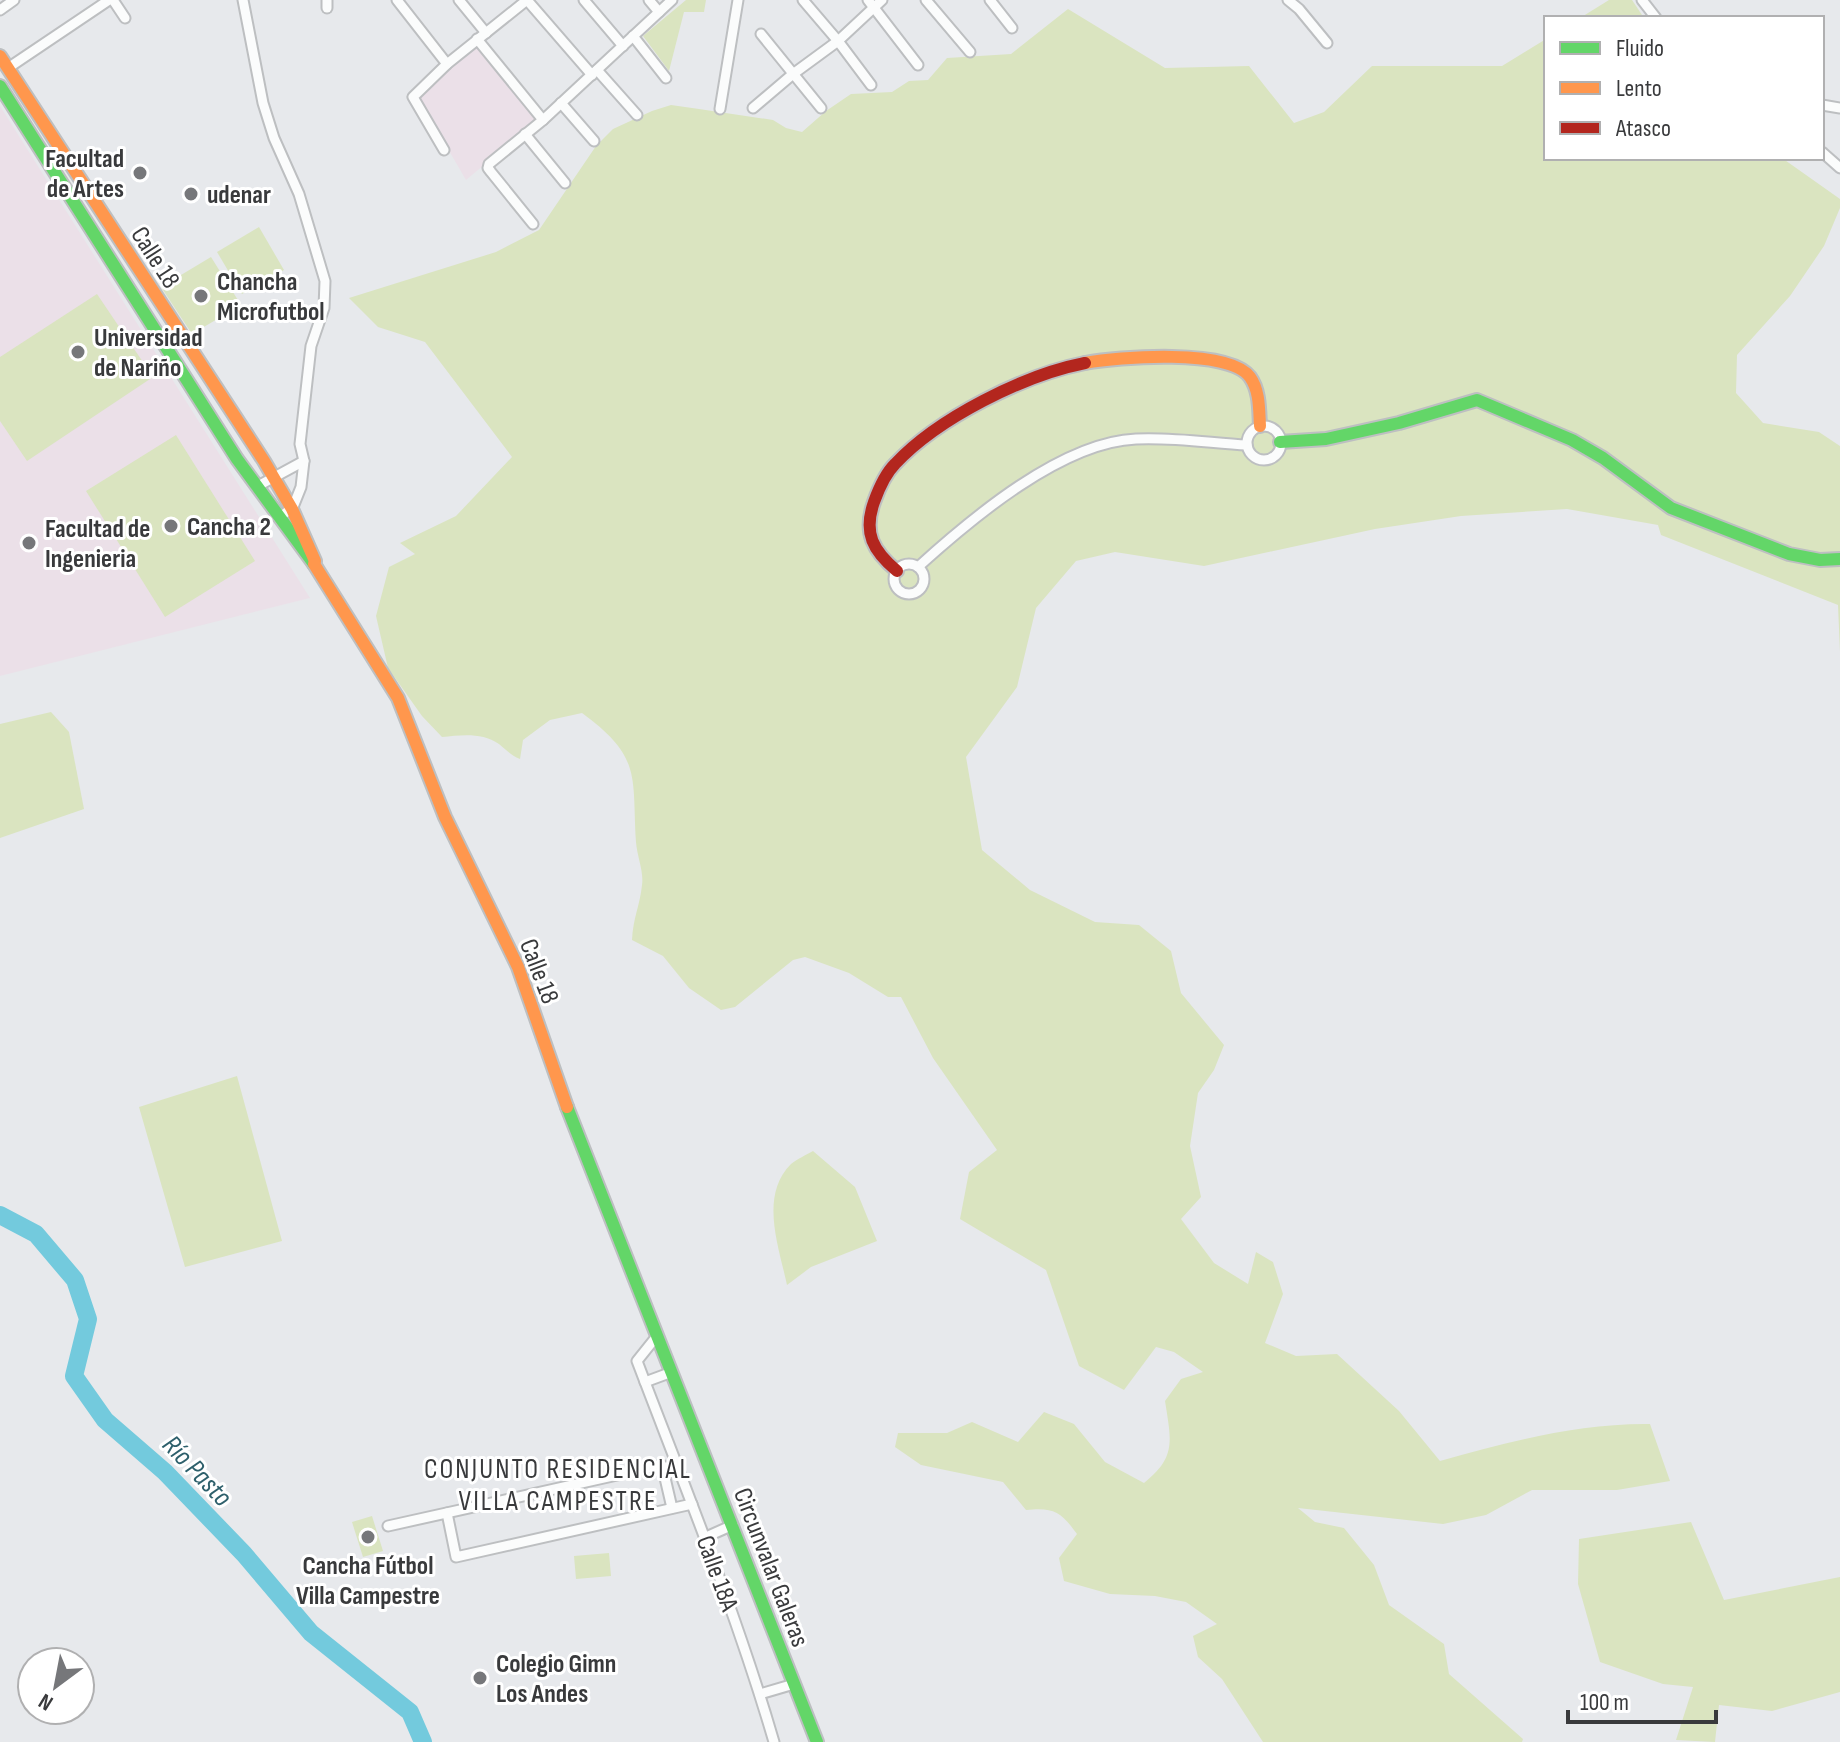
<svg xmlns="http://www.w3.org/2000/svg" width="1840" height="1742" font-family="'Sofia Sans Condensed',sans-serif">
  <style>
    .education { fill: #ebe0e8 }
    .green { fill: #dae4c0 }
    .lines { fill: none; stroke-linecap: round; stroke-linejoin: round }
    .river { stroke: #73cadd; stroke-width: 18 }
    .street-casing { stroke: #bdbfc1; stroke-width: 13 }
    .fast-casing { stroke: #bdbfc1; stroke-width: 16 }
    .slow-casing { stroke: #bdbfc1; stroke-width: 16 }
    .jam-casing { stroke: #bdbfc1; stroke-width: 16 }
    .street { stroke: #fbfcfc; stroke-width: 9 }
    .fast { stroke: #63d668; stroke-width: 12 }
    .slow { stroke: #ff974d; stroke-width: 12 }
    .jam { stroke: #b3261e; stroke-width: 12 }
    .poi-dot { fill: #76777a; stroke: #fff; stroke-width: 3 }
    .labels { text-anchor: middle; stroke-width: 6; stroke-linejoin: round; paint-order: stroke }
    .poi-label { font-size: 26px; font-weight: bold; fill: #393a3c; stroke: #fff; text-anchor: start }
    .street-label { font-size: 26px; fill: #393a3c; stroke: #fff }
    .neighbourhood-label { font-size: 28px; letter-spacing: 2px; fill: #393a3c; stroke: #fff }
    .water-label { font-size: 28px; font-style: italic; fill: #2e606c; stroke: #fff }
  </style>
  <rect width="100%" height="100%" fill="#e7e9ec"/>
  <!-- education -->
  <g class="education">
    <path d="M479 38 544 115 466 180 415 92Z"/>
    <path d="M0 106 310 598 0 676Z"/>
  </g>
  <!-- green -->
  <g class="green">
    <path d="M686 0H706L704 12H684L669 71 643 36Z"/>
    <path d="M1609 0H1632L1644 18H1580Z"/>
    <path d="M1068 9 1165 68 1249 66 1294 123 1324 112 1372 66H1502L1546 39V158H1782L1840 199V208L1824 246 1790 296 1737 355 1736 393 1763 423 1819 432 1840 446V652L1838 605 1661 535 1658 525 1567 509 1461 516 1375 529 1204 566 1115 552 1076 561 1036 608 1017 687 966 757 982 850 1030 890 1095 922 1139 925 1171 951 1181 993 1224 1045 1214 1070 1198 1093 1190 1146 1201 1197 1181 1219 1214 1263 1248 1284 1256 1252 1273 1262 1283 1294 1265 1343 1296 1356 1337 1354 1399 1411 1440 1461C1509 1442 1578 1423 1650 1424L1670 1481 1617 1490H1532L1486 1515 1443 1524 1298 1508 1315 1522 1344 1528 1374 1565 1389 1605 1444 1644 1449 1674 1523 1739 1522 1742H1263L1222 1679 1198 1657 1193 1636 1217 1624 1186 1602 1155 1596 1110 1594 1064 1581 1059 1558 1077 1534C1061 1512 1054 1507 1026 1510L1003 1482 921 1465 895 1447 898 1433H947L972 1422 1018 1442 1044 1412 1074 1424 1105 1462 1144 1483C1177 1457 1171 1440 1165 1401L1181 1379 1203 1372 1174 1352 1156 1347 1124 1390 1079 1366 1046 1270 960 1219 969 1172 997 1150 933 1058 901 997H888L849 973 805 957 793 960 735 1007 721 1010 689 988 663 956 632 940C633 918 640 905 642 885 644 872 637 856 636 842 632 775 642 757 582 713L550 720 523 740 520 759C511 755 506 750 499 744 482 732 461 735 442 737L422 716 388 668 376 616 389 567 415 554 400 543 456 516 512 457 425 342 378 327 349 298 496 252 539 230 596 146 613 129 652 111 671 105 699 109 773 120 786 128 802 132 826 111 851 94 892 92 909 81 928 80 947 58 1011 54Z"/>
    <path d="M259 227 284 270 242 294 217 252Z"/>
    <path d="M211 257 241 305 192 334 161 287Z"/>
    <path d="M97 294 153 377 27 461 0 421V357Z"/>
    <path d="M176 435 255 561 165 617 86 491Z"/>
    <path d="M51 712 69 732 84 809 0 838V724Z"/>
    <path d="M237 1076 282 1241 185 1267 139 1107Z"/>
    <path d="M813 1151 855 1187 877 1241 811 1267 787 1285C779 1247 759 1196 791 1164 797 1159 806 1155 813 1151Z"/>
    <path d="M372 1516 383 1551 363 1557 352 1522Z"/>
    <path d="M1691 1522 1724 1600 1840 1577V1692L1772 1711 1719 1705 1715 1742 1676 1740 1693 1687 1663 1684 1600 1662 1578 1584 1579 1539Z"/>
    <path d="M609 1553 611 1576 576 1579 574 1556Z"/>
  </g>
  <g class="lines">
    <!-- river -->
    <path class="river" d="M0 1215 36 1234 75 1280 88 1319 74 1376 105 1420 165 1472 244 1554 311 1633 410 1712 423 1742"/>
    <defs>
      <g id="street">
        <path d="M113 0 125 18"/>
        <path d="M243 0 263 103 274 138 299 194 325 281 324 308 311 346 300 444 304 461 301 487 293 507 279 518"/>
        <path d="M327 0V8"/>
        <path d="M397 0 447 64"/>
        <path d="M459 0 486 33"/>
        <path d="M527 0 592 75"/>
        <path d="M584 0 623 46"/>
        <path d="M649 0 659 12"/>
        <path d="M803 0 838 41 871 85"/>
        <path d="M868 0 918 65"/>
        <path d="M926 0 970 52"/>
        <path d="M990 0 1012 28"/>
        <path d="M1288 0 1299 9 1327 43"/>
        <path d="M1642 0 1656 18"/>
        <path d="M0 10 14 0"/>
        <path d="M761 34 821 108"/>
        <path d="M633 36 666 78"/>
        <path d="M477 39 543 120"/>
        <path d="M8 68 109 0"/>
        <path d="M597 70 637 115"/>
        <path d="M561 103 594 141"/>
        <path d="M1822 105 1840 108"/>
        <path d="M753 108 793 74 838 41 882 0"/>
        <path d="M720 109 738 0"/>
        <path d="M525 134 565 183"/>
        <path d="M444 150 413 97 447 64 527 0"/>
        <path d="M1822 152 1840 168"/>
        <path d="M533 224 491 172 488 168 489 164 543 120 672 0"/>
        <circle cx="1264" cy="443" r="17"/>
        <path d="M256 487 304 461"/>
        <circle cx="909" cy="579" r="15"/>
        <path d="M918 567C972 518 1062 442 1136 439 1172 437 1211 443 1247 445"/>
        <path d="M657 1336 637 1361C685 1487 736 1612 774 1742"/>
        <path d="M645 1382 672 1372"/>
        <path d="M447 1513 456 1557 692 1504"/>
        <path d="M388 1526 662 1465 672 1508"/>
        <path d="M706 1537 733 1525"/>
        <path d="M760 1694 794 1684"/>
      </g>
      <g id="fast">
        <path d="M0 86 237 459 314 564"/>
        <path d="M1280 442 1326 439 1399 423 1477 400 1572 440 1603 458 1671 508 1789 554 1820 560 1840 559"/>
        <path d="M567 1107 817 1742"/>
      </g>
      <g id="slow">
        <path d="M0 56 264 461 292 509 315 561"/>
        <path d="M1085 363C1118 357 1229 348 1250 377 1260 391 1259 410 1260 426"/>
        <path d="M314 564 398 698 445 817 518 967 567 1107"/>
      </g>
      <path id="jam" d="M897 571C873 551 863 533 874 502 879 488 885 474 895 464 938 418 1024 375 1085 363"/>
    </defs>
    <!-- street casing -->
    <use href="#street" class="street-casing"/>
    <!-- fast casing -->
    <use href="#fast" class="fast-casing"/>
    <!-- slow casing -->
    <use href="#slow" class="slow-casing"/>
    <!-- jam casing -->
    <use href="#jam" class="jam-casing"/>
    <!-- street -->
    <use href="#street" class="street"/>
    <!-- fast -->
    <use href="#fast" class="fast"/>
    <!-- slow -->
    <use href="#slow" class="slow"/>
    <!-- jam -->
    <use href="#jam" class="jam"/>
  </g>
  <!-- markers -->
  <g class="poi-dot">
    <circle cx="140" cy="173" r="8"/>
    <circle cx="191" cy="194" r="8"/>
    <circle cx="201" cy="296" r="8"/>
    <circle cx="78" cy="352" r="8"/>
    <circle cx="171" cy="526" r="8"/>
    <circle cx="29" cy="543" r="8"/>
    <circle cx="368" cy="1537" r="8"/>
    <circle cx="480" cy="1678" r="8"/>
  </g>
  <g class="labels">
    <!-- poi labels -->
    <g class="poi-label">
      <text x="124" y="167" text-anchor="end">Facultad<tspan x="124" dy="30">de Artes</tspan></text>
      <text x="207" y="203">udenar</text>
      <text x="217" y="290">Chancha<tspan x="217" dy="30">Microfutbol</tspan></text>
      <text x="94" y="346">Universidad<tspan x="94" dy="30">de Nariño</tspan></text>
      <text x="187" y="535">Cancha 2</text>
      <text x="45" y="537">Facultad de<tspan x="45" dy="30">Ingenieria</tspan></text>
      <text x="368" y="1574" text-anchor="middle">Cancha Fútbol<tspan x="368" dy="30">Villa Campestre</tspan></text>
      <text x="496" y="1672">Colegio Gimn<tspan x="496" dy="30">Los Andes</tspan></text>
    </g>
    <!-- street labels -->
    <g class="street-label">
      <text transform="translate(156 257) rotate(57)" y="9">Calle 18</text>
      <text transform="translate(540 971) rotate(69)" y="9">Calle 18</text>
      <text transform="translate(772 1567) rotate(69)" y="9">Circunvalar Galeras</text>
      <text transform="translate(718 1573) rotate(70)" y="9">Calle 18A</text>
    </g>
    <!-- neighbourhood labels -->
    <g class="neighbourhood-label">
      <text x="558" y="1478">CONJUNTO RESIDENCIAL<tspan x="558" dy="32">VILLA CAMPESTRE</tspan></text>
    </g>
    <!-- water labels -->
    <g class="water-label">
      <text transform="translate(198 1470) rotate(46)" y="10">Río Pasto</text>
    </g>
  </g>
  <!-- legend -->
  <rect x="1544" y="16" width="280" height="144" fill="#ffffff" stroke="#b0b0b1" stroke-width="2"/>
  <rect x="1560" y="42" width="40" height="12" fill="#63d668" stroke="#b0b0b1" stroke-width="2"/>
  <text x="1616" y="56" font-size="24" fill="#393a3c">Fluido</text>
  <rect x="1560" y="82" width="40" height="12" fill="#ff974d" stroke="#b0b0b1" stroke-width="2"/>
  <text x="1616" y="96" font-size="24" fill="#393a3c">Lento</text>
  <rect x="1560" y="122" width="40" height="12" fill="#b3261e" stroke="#b0b0b1" stroke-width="2"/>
  <text x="1616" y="136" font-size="24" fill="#393a3c">Atasco</text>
  <!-- north arrow -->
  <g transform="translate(56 1686) rotate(212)"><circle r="38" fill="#ffffff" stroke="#b0b0b1" stroke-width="2"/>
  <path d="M0-6L14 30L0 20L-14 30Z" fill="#76777a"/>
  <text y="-12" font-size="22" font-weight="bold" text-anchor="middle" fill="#393a3c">N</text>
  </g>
  <!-- scale -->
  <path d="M1568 1710v12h148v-12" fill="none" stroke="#393a3c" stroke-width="4"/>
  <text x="1580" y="1710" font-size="24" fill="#393a3c" stroke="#ffffff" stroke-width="6" paint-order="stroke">100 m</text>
</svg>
